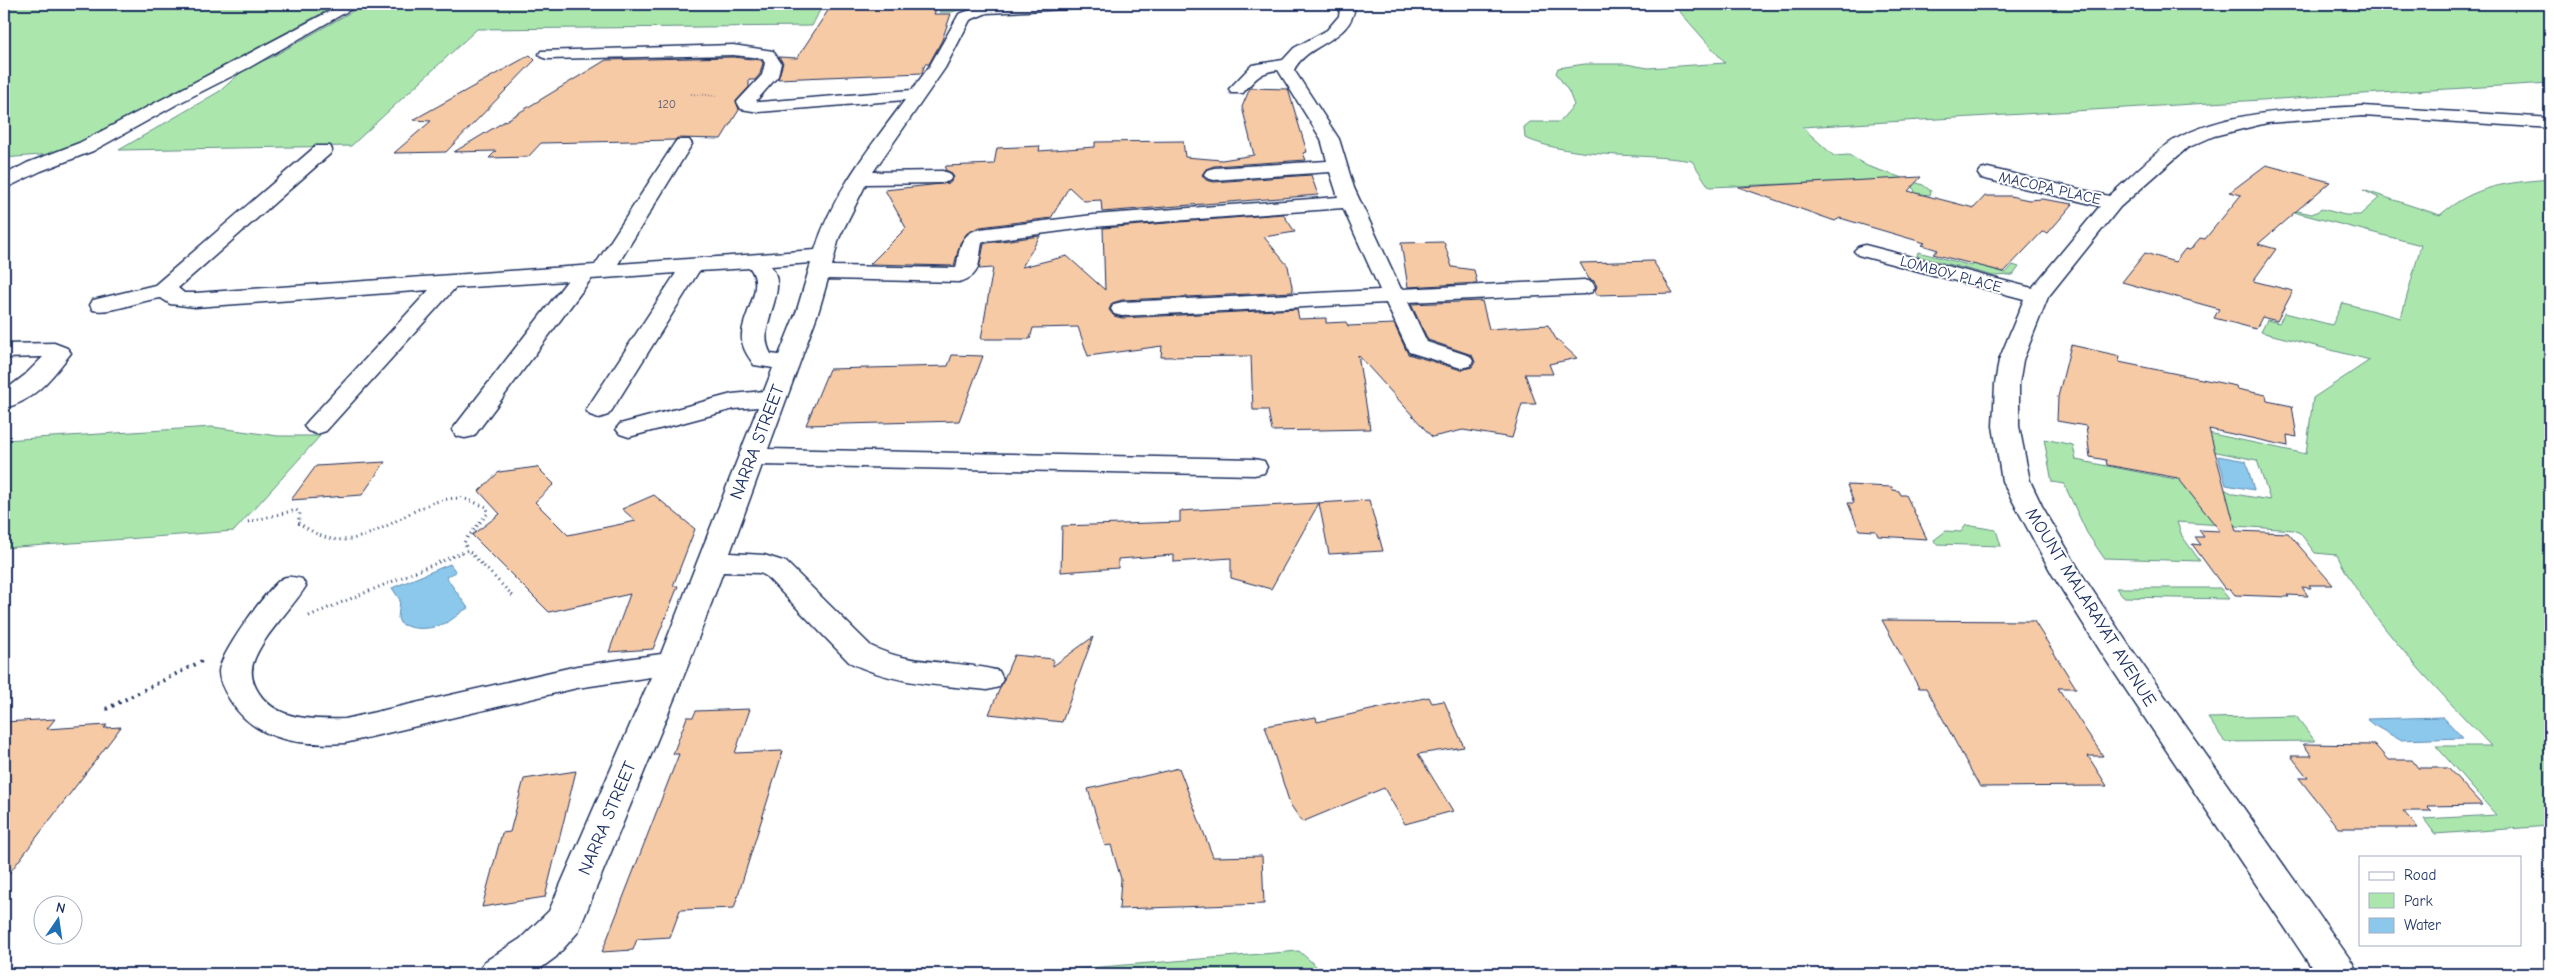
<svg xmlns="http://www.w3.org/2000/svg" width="2554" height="978" font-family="'Comic Neue',sans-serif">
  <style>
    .green { fill: #abe7ad; stroke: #638b86 }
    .water { fill: #8bc8eb; stroke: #5e8bb3 }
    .building { fill: #f7caa6; stroke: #1b2f5e }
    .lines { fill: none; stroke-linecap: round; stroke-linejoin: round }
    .minor-casing { stroke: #1b2f5e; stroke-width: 3 }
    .path-far2 { stroke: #1b2f5e; stroke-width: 2; stroke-dasharray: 0.5 2.5; stroke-linecap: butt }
    .path-far1 { stroke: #1b2f5e; stroke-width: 3; stroke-dasharray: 1 4; stroke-linecap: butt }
    .path { stroke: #1b2f5e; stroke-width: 4; stroke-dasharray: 2 5; stroke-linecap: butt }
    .minor { fill: #fff; fill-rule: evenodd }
    .labels { text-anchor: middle; stroke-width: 4; stroke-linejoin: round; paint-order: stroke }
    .far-number-label { font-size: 12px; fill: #525670 }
    .far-street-label { font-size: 15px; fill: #1b2f5e; stroke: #fff }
    .street-label { font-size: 18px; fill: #1b2f5e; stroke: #fff }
  </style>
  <rect width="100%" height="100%" fill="#fff"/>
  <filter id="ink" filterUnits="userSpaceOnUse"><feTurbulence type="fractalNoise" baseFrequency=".02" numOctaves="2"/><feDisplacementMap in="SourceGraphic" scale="10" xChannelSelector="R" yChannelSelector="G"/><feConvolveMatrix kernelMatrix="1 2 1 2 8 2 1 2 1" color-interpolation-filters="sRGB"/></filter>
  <g filter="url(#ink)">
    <!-- green -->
    <g class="green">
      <path d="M4 4H339L86 140 52 154 4 158Z"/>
      <path d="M365 4H881L821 8 812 26 477 29 351 146 119 150 220 91 246 68 272 57Z"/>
      <path d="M917 4H970L974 5 952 12H940L939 8H916Z"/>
      <path d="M1673 4H2540L2550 8V83L1802 127 1834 156 1849 155 1867 166 1923 185 1931 191 1930 195 1913 193 1915 191 1912 187 1903 183 1863 181 1709 187 1692 161C1636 152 1578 160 1525 138L1524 127 1530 122H1559L1574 105 1569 92 1556 73 1558 68 1585 64H1626L1648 68 1725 63Z"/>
      <path d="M2550 179V826L2435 834 2424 819 2496 815 2436 746H2491C2440 692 2369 621 2337 555L2315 553 2300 533 2294 530 2177 522 2182 536 2200 561 2104 558 2087 533 2064 484 2052 482 2044 439 2073 445 2076 460 2222 488 2234 494 2270 500 2257 460 2096 428V409L2306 454 2313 398 2370 360 2261 332 2267 320 2279 323 2285 313 2332 325 2343 303 2401 318 2421 245 2262 204 2312 214 2322 209 2345 215H2360L2379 198 2363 190 2440 215C2475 185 2506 183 2550 179Z"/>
      <path d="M1918 252 1972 266 1974 264 2006 273 2013 265 2019 267 2013 275 1994 276 1917 256Z"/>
      <path d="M212 427 278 436H320L234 531 4 548V440Z"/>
      <path d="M1966 525 1996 530 2001 546 1936 544 1934 540 1946 531 1961 532Z"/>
      <path d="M2116 588H2220L2229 599 2123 597Z"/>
      <path d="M2296 716 2315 741 2225 742 2208 718Z"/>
      <path d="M1299 951 1325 974H1013L1026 973Z"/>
    </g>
    <!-- water -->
    <g class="water">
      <path d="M2218 456 2246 461 2254 490 2226 485Z"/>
      <path d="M450 564 456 572 446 577 468 608C462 611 457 616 451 620 437 629 415 632 400 623L398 618 400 600 392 588Z"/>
      <path d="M2443 717 2463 738 2400 740 2377 727 2367 719Z"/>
    </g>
    <!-- building -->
    <g class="building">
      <path d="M915 4 913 9H936L934 14H951L942 40 929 64H925L922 73 778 79 783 63 779 57 797 58 829 9Z"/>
      <path d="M530 55 535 60 446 152 394 153 431 121 413 120Z"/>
      <path d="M733 57 761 60 763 63 760 74 755 80H749V87L736 101 739 110 721 139 677 138 675 140 541 143 528 157 489 158 496 151 454 152 606 60Z"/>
      <path d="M1250 88 1288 89 1307 152 1303 153 1306 160 1214 166 1206 169 1202 175 1206 180 1214 182 1311 175 1318 195 1102 212 1101 200 1084 201 1069 187 1051 218 980 227 967 233 960 243 954 266 870 264 906 228 885 190 950 183 954 177 950 172 945 170 946 166 994 164 997 148 1040 146 1039 151 1095 147V142L1183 141 1185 157 1222 160 1254 155 1242 107Z"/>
      <path d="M2266 165 2330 182 2258 244 2276 249 2253 281 2293 291 2277 321 2262 317 2256 329 2214 318 2219 309 2122 282 2145 253 2175 262 2185 249 2190 250 2200 238 2205 239 2241 195 2230 192Z"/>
      <path d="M1921 177 1908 191 1974 208 1985 196H2010L2029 200 2042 199 2073 204 2048 233 2042 232 2004 272 1933 254 1938 250 1922 245 1925 243 1840 218 1835 221 1738 187Z"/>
      <path d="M1283 214 1295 232 1264 237 1288 266 1293 292 1122 300 1112 303 1109 310 1114 316 1122 318 1297 309 1299 319 1326 318V323L1346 322 1348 326 1394 324 1408 354 1461 370 1472 367 1475 362 1472 355 1428 340 1411 304 1482 301 1489 329 1548 325 1556 339 1577 358 1549 364 1553 374H1525L1536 404H1522L1512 438 1463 430 1432 437 1358 355 1370 429 1272 431 1268 410H1253L1251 356 1161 357 1162 346 1088 356 1078 327 1033 328 1030 339H981L993 268 979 269 984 244 987 243 1040 236 1022 267 1067 256 1105 290 1103 228Z"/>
      <path d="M1444 242 1452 267 1474 270 1477 283 1408 287 1401 243Z"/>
      <path d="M1653 261 1673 293 1597 295 1595 291 1597 286 1594 281 1589 279 1580 263Z"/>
      <path d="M2071 345 2120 356 2119 362 2236 386 2237 389 2266 395 2267 401 2292 406 2297 437 2287 435 2288 446 2209 429 2236 531 2288 533 2333 585H2309L2311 588 2302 587 2308 596 2287 595 2289 597 2235 595 2231 590 2225 589 2192 544 2201 545 2195 537H2204L2199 530 2220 531 2178 478 2107 465 2106 460 2090 457 2086 426 2057 421 2058 397Z"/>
      <path d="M952 355 983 356 959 421 806 425 829 369 948 366Z"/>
      <path d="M385 462 362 495 291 500 316 466Z"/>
      <path d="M537 467 554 484 535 502 568 535 636 521 622 509 654 495 695 529 673 586H678L653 649 609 652 630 594 549 612 472 535 500 514 479 491 499 472Z"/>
      <path d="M1847 485 1892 487 1893 490 1899 491 1901 495H1906L1927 539 1878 536 1876 531 1859 530 1848 503H1854Z"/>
      <path d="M1369 500 1383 551 1329 554 1319 503 1271 589 1231 578V558L1174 562V555L1118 559V568L1061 572 1062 526 1180 522V511Z"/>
      <path d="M1882 620 2034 621 2076 688H2058L2103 756H2088L2107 786 1980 787 1926 688H1919Z"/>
      <path d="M1093 637 1062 722 989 714 1014 655 1053 659V666Z"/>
      <path d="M1429 697 1432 703 1444 701 1464 747 1418 754 1453 811 1405 824 1384 788 1302 822 1290 804 1265 726 1316 717 1317 722Z"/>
      <path d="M750 709 735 753 783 751 734 908 680 910 670 937 637 939 633 950 602 952 679 754H673L687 717H693L696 711Z"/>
      <path d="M55 719 47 729 107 725 104 728 121 727 4 880V722Z"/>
      <path d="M2303 744 2375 745 2388 760H2412L2418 768H2448L2482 805 2427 806 2432 811H2403L2418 828H2338L2299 778H2308L2291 756H2312Z"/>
      <path d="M1179 768 1213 857 1262 856 1264 904 1119 909 1121 879 1111 845 1105 846 1088 789Z"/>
      <path d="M576 771 545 897 482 907 502 833 510 832 524 779Z"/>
    </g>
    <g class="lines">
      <defs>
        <g id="minor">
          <path d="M343 4H360L250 67 181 102 93 151 41 171 4 189V175L27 163 79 143Z"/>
          <path d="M1095 4 1088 8 987 13 970 20 945 68 873 172 942 171 949 173 952 177 949 181 942 183 866 184 839 238 832 266 956 268C960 250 959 234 980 229L1093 215 1338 197 1330 172 1214 180 1207 178 1204 174 1207 170 1214 168 1327 161 1321 139 1278 70C1261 71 1254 80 1243 93H1231L1229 89 1252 65 1283 60 1294 48 1327 30 1339 16 1341 4H1355C1353 42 1309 41 1294 70L1339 139 1354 188 1401 289 1584 280 1592 282 1595 287 1592 292 1584 294 1408 302 1427 342 1470 356 1473 361 1470 366 1461 368 1409 352 1386 303 1122 316 1114 314 1111 309 1114 304 1122 302 1380 290 1343 208 1093 227 986 241 982 243C978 263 982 276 959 282L828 279 819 310 768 449 1254 459 1264 461 1267 467 1264 473 1254 475 762 465 730 553 764 555 786 562 871 646C912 667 956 659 999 671L1003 679 999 687 987 690C939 685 892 684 849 662L766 576 760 573 723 572 689 663 578 932 556 957 533 974H478L484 962 520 939 549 911 651 677 577 688 345 743C302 746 254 741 230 700 225 692 219 682 219 672 219 655 266 591 280 580 286 575 294 577 302 579L306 586C290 611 267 631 255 658 250 669 251 678 256 688 273 721 313 720 345 719L577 666 661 654 758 407 734 409 629 437 620 434 616 429 620 424 732 394 764 391 773 368 754 365C751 360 746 354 744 348 733 322 768 292 750 268L699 271 612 410 608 415 599 418 590 415 586 410 676 273 591 279 474 436 465 438 456 436 452 430 567 281 455 288 326 431 317 434 308 431 304 426 308 421 429 290 195 307 170 304 161 298C141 300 111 314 93 310L90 305 93 300 155 285 316 146H330L332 150 330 154 178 288 184 293H195L595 265 674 144 677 140H689L692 144 618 264 815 250C832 194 870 147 905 100L759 112 741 109 737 102 762 75 765 63 762 58 733 55 547 59 541 57 539 54 541 51 733 45 773 51 781 63 778 76 756 101 759 102 912 90 929 67 959 14 985 5ZM811 263 797 310 779 355 771 354C754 325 791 293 771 266Z"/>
          <path d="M2363 106 2550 118V128L2363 116 2267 123 2214 136 2187 148 2120 207 2048 297 2023 360 2019 384V426L2030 481 2042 506 2081 573 2128 644 2352 962 2358 974H2316L2106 660 2052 574 2002 481 1993 426 1995 384 1999 360 2024 299 1858 255 1854 251 1858 247 1865 245 2032 288 2100 206 1981 178 1978 174 1981 170 1988 168 2109 196C2127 181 2157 149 2176 139 2232 109 2301 110 2363 106Z"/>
          <path d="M54 343 67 348 71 353 67 358C51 379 31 403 4 408V391L25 375 43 357 4 358V344Z"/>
        </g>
      </defs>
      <!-- minor casing -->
      <use href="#minor" class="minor-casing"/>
      <!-- path-far2 -->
      <path class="path-far2" d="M691 94 720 96"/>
      <!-- path-far1 -->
      <g class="path-far1">
        <path d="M248 522 296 510 300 513 298 523C306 527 313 533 322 536 370 556 418 491 465 499 472 501 480 505 487 507L488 513 466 539 464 543 468 550"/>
        <path d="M309 616 468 550 515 598"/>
      </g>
      <!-- path -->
      <path class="path" d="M106 709 202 661"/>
      <!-- minor -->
      <use href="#minor" class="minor"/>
    </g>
  </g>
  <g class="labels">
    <!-- far-number labels -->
    <g class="far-number-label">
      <text x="667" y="108">120</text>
    </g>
    <!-- far-street labels -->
    <g class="far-street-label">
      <text transform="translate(2050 188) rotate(13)" y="5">MACOPA PLACE</text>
      <text transform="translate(1951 274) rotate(15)" y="5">LOMBOY PLACE</text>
    </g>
    <!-- street labels -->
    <g class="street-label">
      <text transform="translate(757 442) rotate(-69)" y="6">NARRA STREET</text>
      <text transform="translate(2091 607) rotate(58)" y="6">MOUNT MALARAYAT AVENUE</text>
      <text transform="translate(607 818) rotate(-67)" y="6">NARRA STREET</text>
    </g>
  </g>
  <!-- margin -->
  <rect width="2554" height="978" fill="none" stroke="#fff" stroke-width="20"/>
  <rect x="10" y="10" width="2534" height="958" fill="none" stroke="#1b2f5e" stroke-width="2" filter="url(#ink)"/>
  <!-- legend -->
  <rect x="2359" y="856" width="162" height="90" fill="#ffffff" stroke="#a4acbf"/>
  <rect x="2369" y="872" width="25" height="8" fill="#ffffff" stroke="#a4acbf"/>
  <text x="2404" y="880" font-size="15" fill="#1b2f5e">Road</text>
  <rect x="2369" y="893" width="25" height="15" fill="#abe7ad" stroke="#a4acbf"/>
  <text x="2404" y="906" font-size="15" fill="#1b2f5e">Park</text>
  <rect x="2369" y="918" width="25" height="15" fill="#8bc8eb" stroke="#a4acbf"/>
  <text x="2404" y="930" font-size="15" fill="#1b2f5e">Water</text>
  <!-- north arrow -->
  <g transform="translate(58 920) rotate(13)"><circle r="24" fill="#ffffff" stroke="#a4acbf"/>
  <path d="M0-4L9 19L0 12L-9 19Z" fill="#1f6fb2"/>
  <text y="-8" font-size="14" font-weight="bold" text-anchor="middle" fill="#1b2f5e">N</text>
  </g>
</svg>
